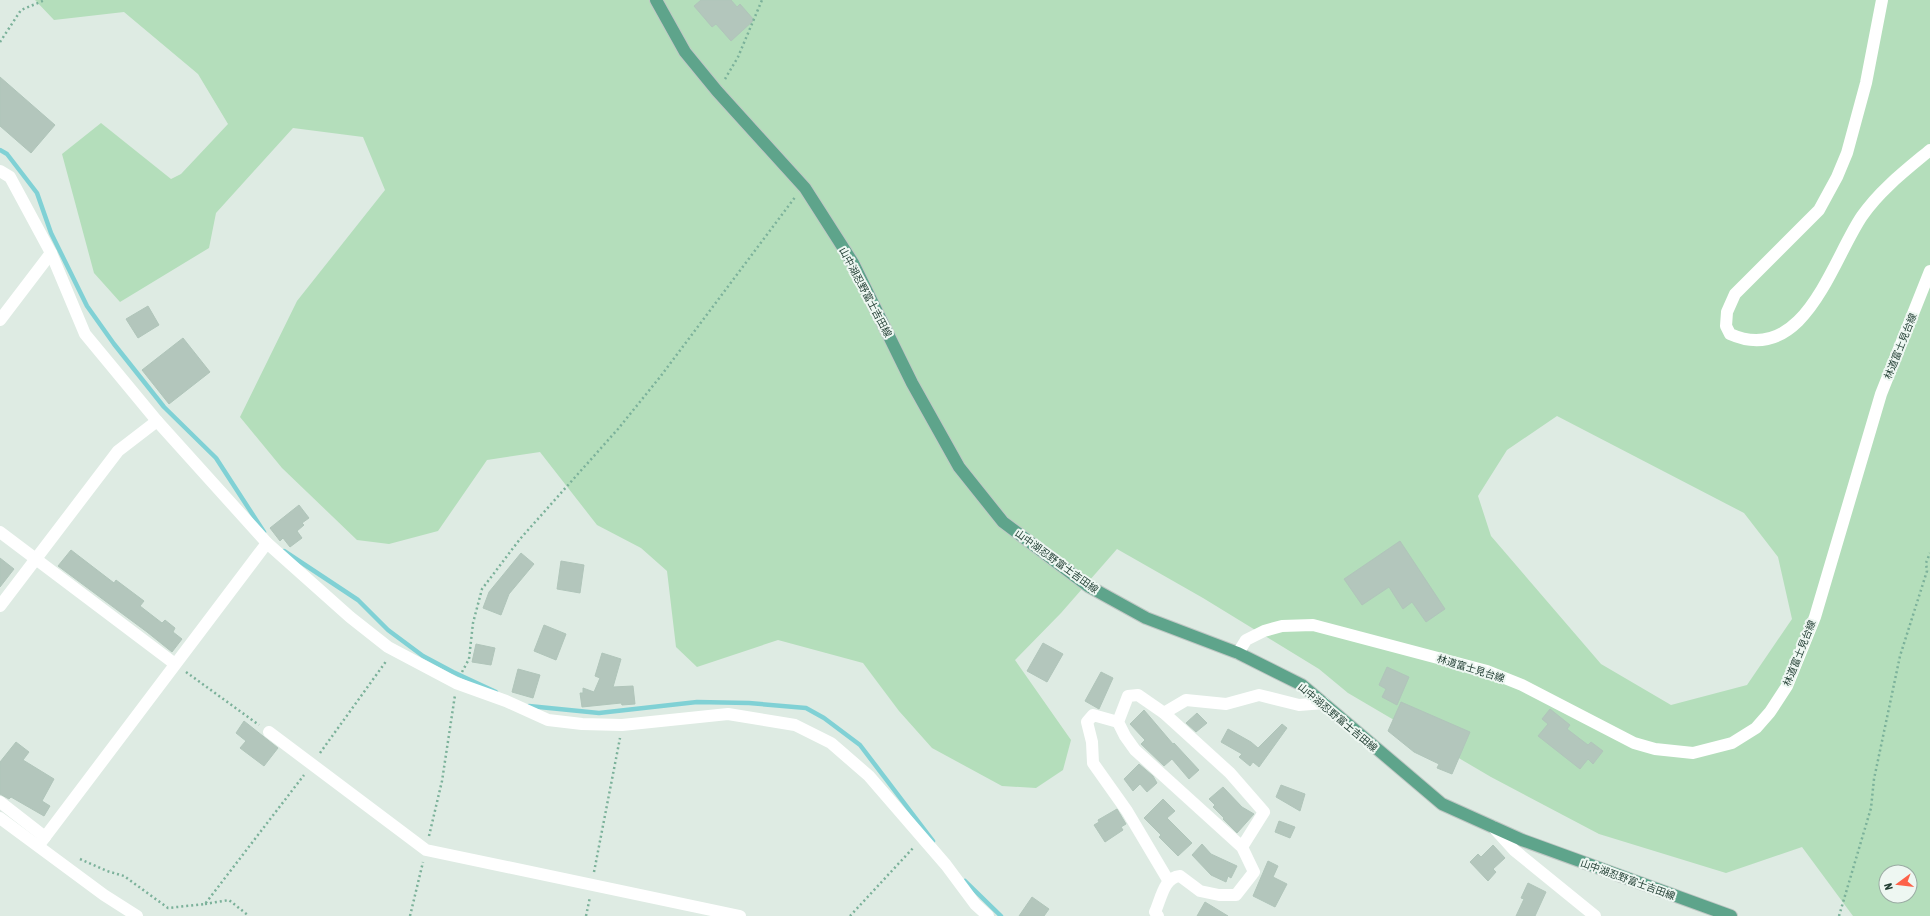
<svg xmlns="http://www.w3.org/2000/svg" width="1930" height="916" font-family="'Asap Condensed','Noto Sans JP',sans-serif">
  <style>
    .green { fill: #b4debb; fill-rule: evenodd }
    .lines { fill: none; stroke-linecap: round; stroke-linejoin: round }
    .stream { stroke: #80d1d5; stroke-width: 4.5 }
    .building { fill: #b3c6bc; stroke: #b0c5ba }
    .major-casing { stroke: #c0c8c5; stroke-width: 14 }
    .path { stroke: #7bb19a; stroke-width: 2.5; stroke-dasharray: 2 3; stroke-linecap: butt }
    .minor { stroke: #fff; stroke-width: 12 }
    .major { stroke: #5ea48b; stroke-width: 12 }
    .labels { text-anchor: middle; stroke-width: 4; stroke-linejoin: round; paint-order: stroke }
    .street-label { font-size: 10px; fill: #1e3b30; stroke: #eef7f2 }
  </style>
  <rect width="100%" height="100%" fill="#deebe3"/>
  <!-- green -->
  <path class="green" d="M35 0H1930V916H1853L1802 847 1726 873 1599 834 1491 777 1348 693 1319 669 1203 598 1117 549 1061 613 1015 660 1071 740 1063 770 1036 788 1002 786 932 748 899 711 863 663 778 640 697 667 676 647 667 571 641 548 597 525 540 452 487 460 438 531 389 544 357 540 282 468 240 417 297 301 385 190 363 137 293 128 216 213 209 248 120 302 94 273 62 154 101 123 171 179 181 174 228 124 198 74 124 12 54 20ZM1557 416 1744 513 1778 557 1792 619 1747 685 1671 705 1601 664 1491 536 1478 496 1507 450ZM1886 872H1910V896H1886Z"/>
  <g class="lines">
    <!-- stream -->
    <g class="stream">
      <path d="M0 150 7 154 37 193 51 233 87 306 114 344 164 407 216 458 264 532"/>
      <path d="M284 551 358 600 388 630 423 656 453 672 496 692"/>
      <path d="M529 706 599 713 697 702 749 703 806 708 824 718 860 745 933 841"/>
      <path d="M965 881 1001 916"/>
    </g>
  </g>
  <!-- building -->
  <g class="building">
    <path d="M701 0H731L737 7 740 4 754 20 731 41 716 24 712 27 694 6Z"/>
    <path d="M0 77 55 125 31 153 0 126Z"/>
    <path d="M148 306 159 325 138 338 126 319Z"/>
    <path d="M183 338 210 372 169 404 142 370Z"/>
    <path d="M299 505 309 518 302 523 304 525 297 531 302 538 290 547 283 538 280 541 270 528Z"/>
    <path d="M1400 541 1445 609 1426 622 1412 602 1403 609 1389 587 1362 605 1344 579Z"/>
    <path d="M71 550 114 583 116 580 144 601 140 606 162 623 165 620 175 628 173 632 182 639 172 652 147 632 58 566Z"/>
    <path d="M521 553 534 564 509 594 501 615 483 608 489 592Z"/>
    <path d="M0 558 14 569 0 587Z"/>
    <path d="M561 561 584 565 580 593 557 589Z"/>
    <path d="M544 625 566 634 556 660 534 651Z"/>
    <path d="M1043 643 1063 654 1047 682 1027 671Z"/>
    <path d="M476 644 495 648 491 665 472 662Z"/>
    <path d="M602 653 621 659 613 687 633 686 635 704 622 705 621 703 582 707 580 693H583V688L594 692 600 678 595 676Z"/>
    <path d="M1387 667 1409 677 1397 705 1382 697 1386 689 1379 685Z"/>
    <path d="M518 669 540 675 533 698 512 692Z"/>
    <path d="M1101 672 1113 678 1099 709 1085 701Z"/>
    <path d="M1401 702 1470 732 1452 774 1437 768 1439 764 1414 752 1388 731Z"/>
    <path d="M1550 709 1570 725 1567 729 1588 745 1591 742 1603 751 1593 764 1588 759 1580 769 1538 736 1548 724 1542 719Z"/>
    <path d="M1144 710 1173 744 1174 743 1199 770 1189 779 1172 759 1164 766 1141 744 1145 740 1130 724Z"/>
    <path d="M1197 713 1207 723 1196 732 1186 723Z"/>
    <path d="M244 721 278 748 264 766 240 748 246 741 236 733Z"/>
    <path d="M1282 724 1287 728 1259 767 1253 762 1250 766 1239 757 1242 754 1221 742 1228 729 1251 742 1258 748Z"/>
    <path d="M16 742 29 752 23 760 54 779 42 801 50 806 44 816 11 797 9 799 0 794V762Z"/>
    <path d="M1139 764 1153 776 1157 783 1147 792 1140 784 1133 791 1124 779Z"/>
    <path d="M1281 785 1305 794 1300 811 1276 797Z"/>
    <path d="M1223 787 1242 807 1254 814 1237 833 1223 819 1224 818 1213 807 1215 805 1209 799Z"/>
    <path d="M1163 799 1175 811 1167 818 1192 843 1178 856 1159 837 1161 835 1144 818Z"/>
    <path d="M1117 809 1126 824 1121 827 1123 830 1105 842 1094 825 1099 822 1098 820Z"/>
    <path d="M1279 821 1295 827 1290 838 1275 832Z"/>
    <path d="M1202 844 1211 854 1237 866 1231 878 1228 876 1226 882 1211 875 1192 855Z"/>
    <path d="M1493 845 1505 858 1493 869 1496 872 1488 881 1470 862 1478 854 1481 857Z"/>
    <path d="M1268 861 1278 866 1273 877 1287 884 1275 907 1253 896Z"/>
    <path d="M1528 883 1546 892 1535 916H1516L1524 899 1521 898Z"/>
    <path d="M1032 897 1049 909 1044 916H1019Z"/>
    <path d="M1205 902 1228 916H1197Z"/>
  </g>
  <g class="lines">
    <defs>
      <path id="major" d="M656 0 685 52 717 91 805 188 853 263 912 383 959 467 1003 522 1088 586 1146 618 1238 653 1302 685 1442 804 1522 840 1731 916"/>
    </defs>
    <!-- major casing -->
    <use href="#major" class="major-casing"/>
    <!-- path -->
    <g class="path">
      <path d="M0 42 21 10 45 0"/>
      <path d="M725 79 738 57 762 0"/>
      <path d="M186 672 259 725"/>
      <path d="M462 672 469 659 473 623 482 589 520 539 618 429 660 377 796 196"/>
      <path d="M320 753 387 660"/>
      <path d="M429 836 442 781 455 695"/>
      <path d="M80 859 107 871 124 876 168 908 205 904 304 775"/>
      <path d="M594 872 620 738"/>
      <path d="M205 904 229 900 249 916"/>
      <path d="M410 916 423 862"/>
      <path d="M586 916 590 897"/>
      <path d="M850 916 914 847"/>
      <path d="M1839 916 1871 808 1874 779 1900 656 1927 571 1926 563 1930 553"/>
    </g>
    <!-- minor -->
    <g class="minor">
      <path d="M1882 0 1866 83 1847 153 1837 177 1819 210 1735 294 1727 312 1726 326 1730 334C1804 367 1832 260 1862 216 1880 190 1906 170 1930 150"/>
      <path d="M0 171 10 177 51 253 85 334 157 421 267 543 350 617 388 647 456 683 506 701 548 720 582 724 622 725 728 714 795 725 831 743 869 776 946 865 975 904 988 916"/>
      <path d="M0 320 51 253"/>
      <path d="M0 532 175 664"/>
      <path d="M0 606 118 451 157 421"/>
      <path d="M1238 653 1246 640 1264 631 1282 626 1313 625 1487 671 1522 685 1634 743 1655 749 1693 753 1732 743 1756 728 1770 712 1787 686 1815 617 1881 394 1930 271"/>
      <path d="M1164 713 1186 700 1226 704 1259 695 1299 705 1324 703"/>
      <path d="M1118 722 1093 715 1087 722 1092 742 1093 763 1127 811 1168 880"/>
      <path d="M269 732 426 850 740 916"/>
      <path d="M0 802 45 837"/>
      <path d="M0 818 104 895 137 916"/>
      <path d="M1493 827 1514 850 1595 916"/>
      <path d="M39 845 267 543"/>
      <path d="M1158 916 1155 912C1161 899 1164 877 1180 876L1200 891 1219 895H1236L1254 872 1242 847 1264 812 1230 773 1164 713 1138 695 1128 696 1118 722 1125 736 1135 750 1242 847"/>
    </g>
    <!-- major -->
    <use href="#major" class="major"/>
  </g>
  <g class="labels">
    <!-- street labels -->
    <g class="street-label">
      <text transform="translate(866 292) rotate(62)" y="4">山中湖忍野富士吉田線</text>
      <text transform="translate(1900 346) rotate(-68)" y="4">林道富士見台線</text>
      <text transform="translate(1057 561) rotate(36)" y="4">山中湖忍野富士吉田線</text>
      <text transform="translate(1799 653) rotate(-68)" y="4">林道富士見台線</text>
      <text transform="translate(1471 668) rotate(17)" y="4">林道富士見台線</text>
      <text transform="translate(1338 717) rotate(40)" y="4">山中湖忍野富士吉田線</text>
      <text transform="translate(1628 879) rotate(20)" y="4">山中湖忍野富士吉田線</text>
    </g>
  </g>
  <!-- north arrow -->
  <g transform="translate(1898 884) rotate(255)"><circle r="19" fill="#eef7f2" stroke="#9baca4"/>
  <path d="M0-3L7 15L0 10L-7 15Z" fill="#fd6249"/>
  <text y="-6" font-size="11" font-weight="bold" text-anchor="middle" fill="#1e3b30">N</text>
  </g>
</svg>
